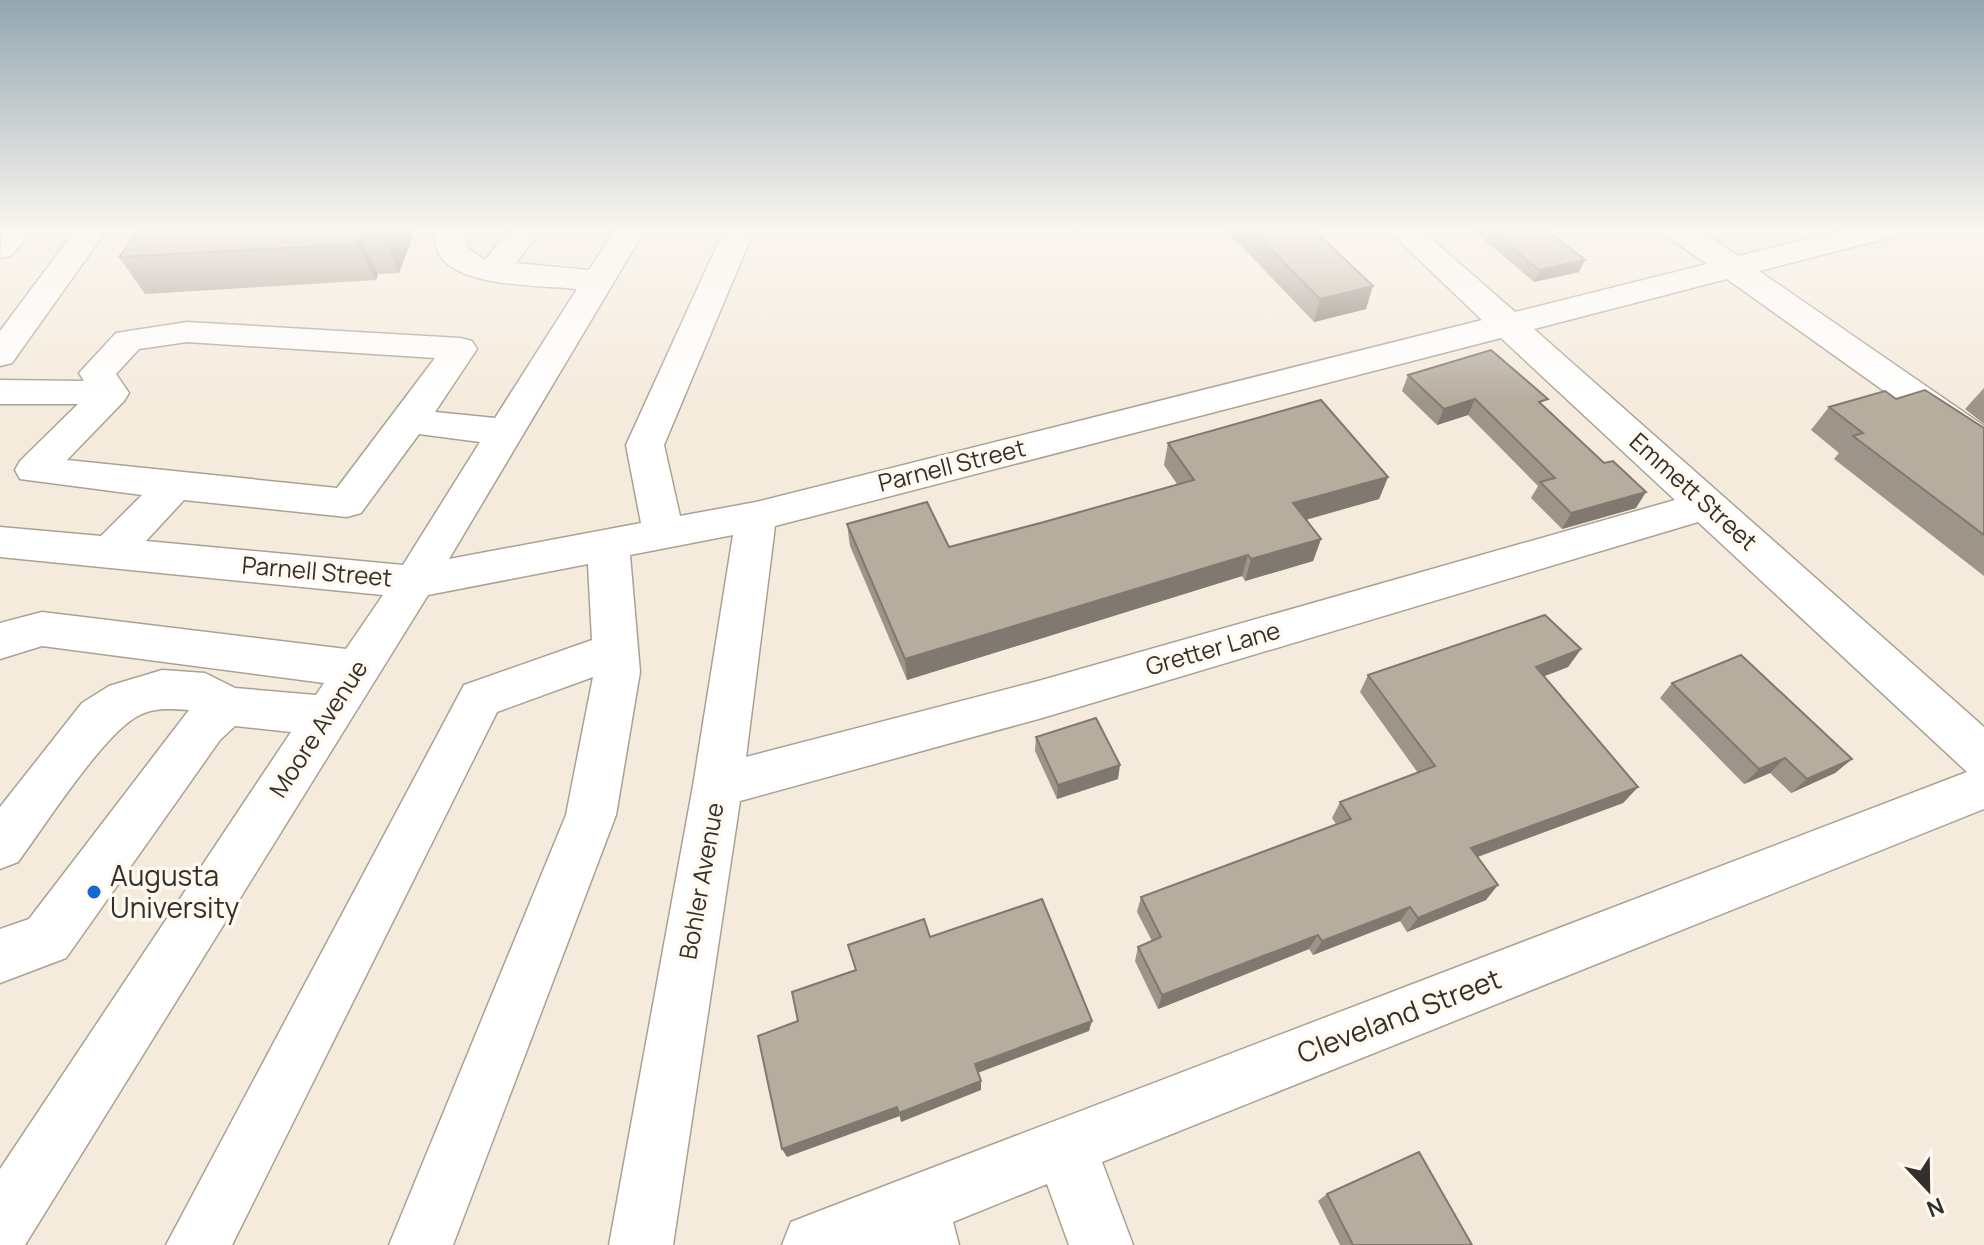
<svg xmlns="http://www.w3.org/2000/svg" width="1984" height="1245" font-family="Manrope,sans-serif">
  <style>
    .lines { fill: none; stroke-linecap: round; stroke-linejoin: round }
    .minor-casing { stroke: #aaa193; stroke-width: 3 }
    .minor { fill: #fff; fill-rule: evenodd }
    .wall { fill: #9d9589 }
    .shaded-wall { fill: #7f796f }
    .building { fill: #b6ad9f; stroke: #7f796f; stroke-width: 2 }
    .poi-dot { fill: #136ad3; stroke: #fff9f0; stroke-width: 3 }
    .labels { text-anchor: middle; stroke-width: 7; stroke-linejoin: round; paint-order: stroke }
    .street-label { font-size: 24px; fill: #332f2a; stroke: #fff9f0 }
    .near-poi-label { font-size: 28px; fill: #332f2a; stroke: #fff9f0; text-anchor: start }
    .near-street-label { font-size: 28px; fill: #332f2a; stroke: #fff9f0 }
  </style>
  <rect width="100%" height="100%" fill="#f5ebdd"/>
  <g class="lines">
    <defs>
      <g id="minor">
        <path d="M2 228H34L11 256 0 258Z"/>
        <path d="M77 228H108L12 363 0 366V331Z"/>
        <path d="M434 228H464L468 248 485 260 511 228H542L516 263 589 270 616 228H646L449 559 641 523 626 445 725 228H755L664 445 680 516 756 502 1482 320 1386 228H1419L1515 312 1707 264 1665 235 1661 228H1696L1738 256 1852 228H1904L1900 235 1759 271 1984 426V457L1971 453 1727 279 1534 329 1984 727V809L1102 1162 1133 1245H1069L1047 1184 953 1222 959 1245H782L791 1222 814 1213 1967 772 1698 522 1042 718 740 801 673 1245H609L693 786 733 535 630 555 640 672 616 815 453 1245H389L566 815 593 677 497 712 232 1245H166L464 685 592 640 588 564 428 595 25 1245H0V1169L291 732 235 726 220 740 66 958 0 983V929L29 919 189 710C172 709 156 707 140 715 105 731 44 827 18 862L0 869V807L82 703 109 686 162 670 205 673 235 688 316 695 324 683 42 646 0 659V623L42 612 346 649 383 595 0 557V527L101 536 142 495 20 479 15 470 20 461 78 404H0V380L84 381 79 373 116 333 187 322 460 338 472 341 477 349 435 412 495 418 577 289C543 285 454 288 438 252 435 245 435 235 434 228ZM1501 338 1675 500 1042 680 746 757 775 526ZM187 342 435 358 337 488 67 460 124 401 129 393 116 374 139 349ZM419 434 480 442 403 565 146 541 184 500 347 517 361 513Z"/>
      </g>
    </defs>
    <!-- minor casing -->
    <use href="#minor" class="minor-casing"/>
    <!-- minor -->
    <use href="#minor" class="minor"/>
  </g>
  <!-- wall -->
  <g class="wall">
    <path d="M140 228 413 236 399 273 378 274 376 280 145 294 119 257Z"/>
    <path d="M1224 228H1312L1366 309 1314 322Z"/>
    <path d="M1470 228H1544L1579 272 1534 282Z"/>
    <path d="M1408 375 1544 406 1636 508 1562 529 1531 498 1538 486 1468 415 1437 425 1402 391Z"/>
    <path d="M1984 388V424L1965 409Z"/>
    <path d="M1896 399 1984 428V576L1834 459 1839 453 1811 430 1829 407Z"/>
    <path d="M1168 443 1388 477 1379 499 1306 520 1321 539 1313 561 1245 581 1242 576 907 680 850 546 847 524 949 547 1044 522 1177 484 1164 465Z"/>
    <path d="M1581 649 1568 667 1544 676 1638 787 1623 803 1478 857 1486 900 1407 932 1400 921 1313 955 1309 949 1158 1009 1135 961 1138 947 1152 941 1137 912 1141 897 1336 824 1332 818 1340 802 1418 773 1360 692 1368 675Z"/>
    <path d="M1672 683 1852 759 1835 773 1791 793 1770 773 1744 784 1660 698Z"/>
    <path d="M1036 737 1118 779 1057 799 1035 751Z"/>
    <path d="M1327 1194 1472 1245H1340L1318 1201Z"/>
  </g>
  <!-- shaded-wall -->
  <g class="shaded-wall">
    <path d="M385 228H409L413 236 399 273 382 236Z"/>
    <path d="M1073 228H1090L1073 232Z"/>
    <path d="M360 238 378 274 376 280 357 244Z"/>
    <path d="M1585 260 1579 272 1534 282 1539 270Z"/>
    <path d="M1373 286 1366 309 1314 322 1320 299Z"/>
    <path d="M1475 399 1468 415 1437 425 1444 409Z"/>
    <path d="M1388 477 1379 499 1286 525 1293 503Z"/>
    <path d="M1646 492 1636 508 1562 529 1571 513Z"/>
    <path d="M1321 539 1313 561 1245 581 1251 559Z"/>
    <path d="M1248 555 1242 576 907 680 905 659Z"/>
    <path d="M1581 649 1568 667 1524 684 1536 667Z"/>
    <path d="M1785 758 1770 773 1744 784 1759 769Z"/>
    <path d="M1852 759 1835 773 1791 793 1807 779Z"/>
    <path d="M1120 765 1118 779 1057 799 1058 785Z"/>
    <path d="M1638 787 1623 803 1460 863 1471 848Z"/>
    <path d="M1498 885 1486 900 1407 932 1418 918Z"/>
    <path d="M1410 907 1400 921 1313 955 1322 941Z"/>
    <path d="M1318 935 1309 949 1158 1009 1162 995Z"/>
    <path d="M1092 1021 1089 1031 975 1074V1064Z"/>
    <path d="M981 1081V1090L901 1122 899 1113Z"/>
    <path d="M897 1107 900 1116 787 1157 782 1149Z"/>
  </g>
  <!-- building -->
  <g class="building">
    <path d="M140 228H385L382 236 360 238 357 244 119 257Z"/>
    <path d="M1250 228H1312L1373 286 1320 299Z"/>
    <path d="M1488 228H1544L1585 260 1539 270Z"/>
    <path d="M1491 350 1548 399 1539 402 1604 463 1613 461 1646 492 1571 513 1540 482 1555 478 1475 399 1444 409 1408 375Z"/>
    <path d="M1925 390 1984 428V535L1853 436 1863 433 1829 407 1885 391 1896 399Z"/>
    <path d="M1321 400 1388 477 1293 503 1321 539 1251 559 1248 555 905 659 847 524 927 502 949 547 1044 522 1194 480 1168 443Z"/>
    <path d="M1545 615 1581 649 1536 667 1638 787 1471 848 1498 885 1418 918 1410 907 1322 941 1318 935 1162 995 1138 947 1161 937 1141 897 1351 819 1340 802 1435 766 1368 675Z"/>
    <path d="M1741 655 1852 759 1807 779 1785 758 1759 769 1672 683Z"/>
    <path d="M1096 718 1120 765 1058 785 1036 737Z"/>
    <path d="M1042 899 1092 1021 975 1064 981 1081 899 1113 897 1107 782 1149 758 1036 798 1021 792 992 856 970 848 945 924 919 930 937Z"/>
    <path d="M1419 1152 1472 1245H1353L1327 1194Z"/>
  </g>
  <!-- sky -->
  <linearGradient id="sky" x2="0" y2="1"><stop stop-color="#93a6b0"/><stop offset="0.57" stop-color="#faf6f0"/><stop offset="1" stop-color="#faf6f0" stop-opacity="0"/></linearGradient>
  <rect width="1984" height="402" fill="url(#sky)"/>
  <!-- markers -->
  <circle class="poi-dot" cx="94" cy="892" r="8"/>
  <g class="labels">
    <!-- street labels -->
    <g class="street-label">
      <text transform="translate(952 466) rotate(-14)" y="8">Parnell Street</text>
      <text transform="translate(1693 492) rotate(42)" y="8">Emmett Street</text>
      <text transform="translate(317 572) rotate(5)" y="8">Parnell Street</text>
      <text transform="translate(1213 649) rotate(-16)" y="8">Gretter Lane</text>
      <text transform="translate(319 729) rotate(-57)" y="8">Moore Avenue</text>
      <text transform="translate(702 881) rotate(-80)" y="8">Bohler Avenue</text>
    </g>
    <!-- near-poi labels -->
    <g class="near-poi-label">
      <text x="110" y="886">Augusta<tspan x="110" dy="32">University</tspan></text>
    </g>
    <!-- near-street labels -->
    <g class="near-street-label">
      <text transform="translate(1399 1016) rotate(-21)" y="10">Cleveland Street</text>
    </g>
  </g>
  <!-- north arrow -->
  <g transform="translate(1928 1189) rotate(158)" stroke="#fff9f0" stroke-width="6" paint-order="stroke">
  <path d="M0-6L14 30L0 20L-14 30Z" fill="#332f2a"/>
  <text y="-12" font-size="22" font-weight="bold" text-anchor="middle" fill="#332f2a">N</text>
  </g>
</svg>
